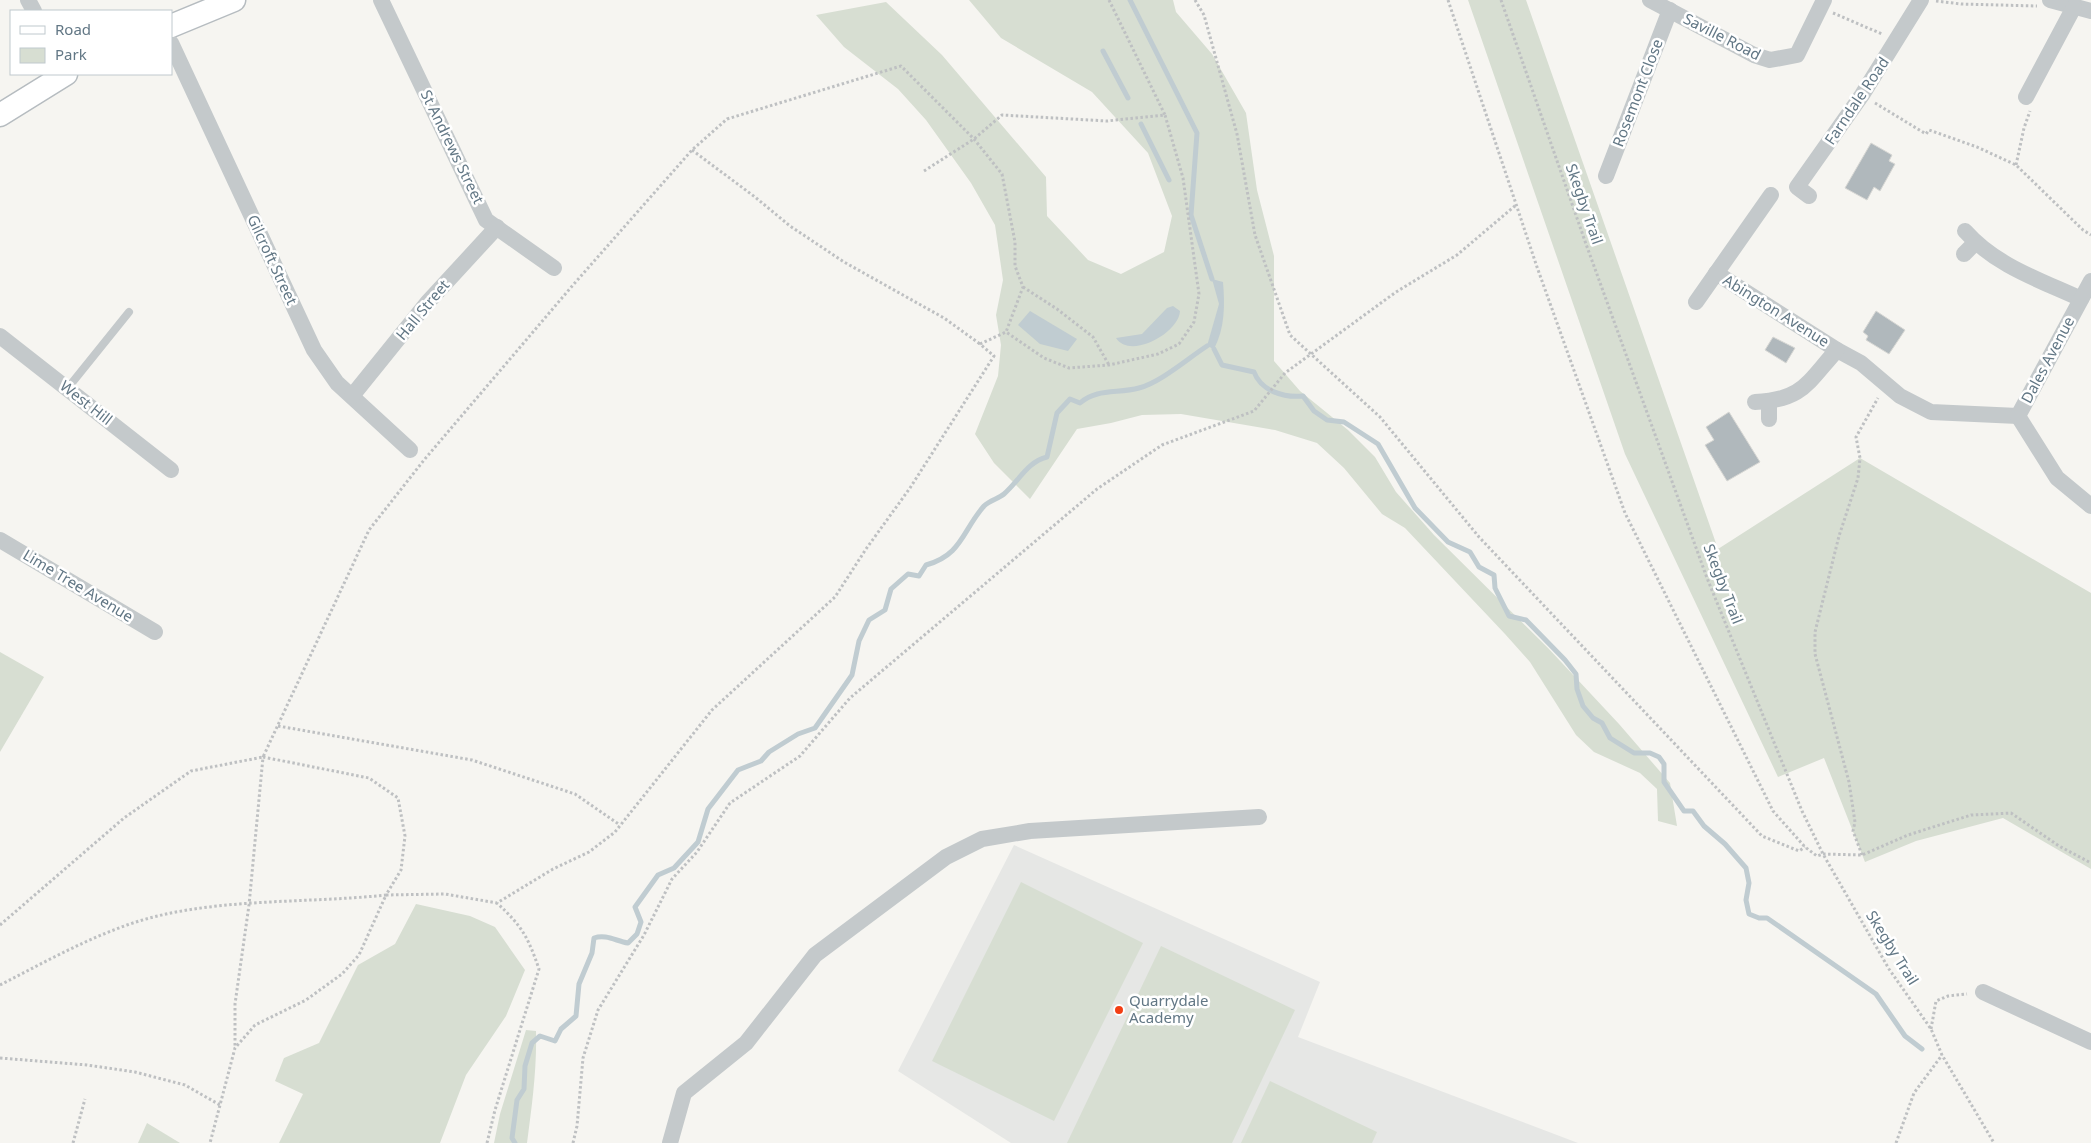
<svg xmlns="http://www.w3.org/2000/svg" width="2091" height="1143" font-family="'Noto Sans',sans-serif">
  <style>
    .built { fill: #e6e7e5 }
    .green { fill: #d7ded2 }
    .water { fill: #c0ccd1 }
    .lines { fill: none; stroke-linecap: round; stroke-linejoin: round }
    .stream { stroke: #c0ccd1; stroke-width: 5 }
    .building { fill: #b0b8bc; stroke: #d7d7d4 }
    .secondary-casing { stroke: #b6bcc0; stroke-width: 25 }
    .path { stroke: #bec0c2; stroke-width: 3; stroke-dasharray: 2.5 2.5; stroke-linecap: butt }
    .lane { stroke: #c4c9cb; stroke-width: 8 }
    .street { stroke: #c4c9cb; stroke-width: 16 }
    .secondary { stroke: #fff; stroke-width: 22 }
    .poi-dot { fill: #f33e14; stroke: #fff; stroke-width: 2 }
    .labels { text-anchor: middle; stroke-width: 5; stroke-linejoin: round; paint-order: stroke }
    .street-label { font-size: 15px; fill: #627785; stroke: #fff }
    .poi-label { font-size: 15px; fill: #627785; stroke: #fff; text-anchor: start }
  </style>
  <rect width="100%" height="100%" fill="#f6f5f1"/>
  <!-- built -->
  <path class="built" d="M1014 845 1320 982 1298 1037 1578 1143H1011L898 1071Z"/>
  <!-- green -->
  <g class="green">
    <path d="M969 0H1173L1176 12 1212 54 1246 113 1257 190 1274 256V361L1300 391 1348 430 1375 457 1396 492 1434 535 1548 648 1619 724 1670 783 1677 826 1658 821 1657 789 1640 773 1594 752 1576 735 1530 662 1505 634 1405 528 1382 514 1344 468 1317 443 1275 430 1181 414 1142 415 1111 423 1077 429 1030 499 994 463 975 434 998 376 1001 345 996 315 1003 280 995 225 971 183 926 120 898 89 844 47 816 15 886 2 942 55 1046 177 1047 216 1088 260 1121 274 1164 252 1172 216 1148 153 1092 92 1001 38Z"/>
    <path d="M1468 0H1526L1718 549 1860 458 2091 593V869L2003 818 1916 841 1865 862 1824 758 1778 777 1625 454Z"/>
    <path d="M0 652 44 677 0 752Z"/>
    <path d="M1021 882 1143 943 1054 1121 932 1061Z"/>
    <path d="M416 904 470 916 495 927 525 970 506 1016 466 1075 440 1143H279L303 1094 275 1081 284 1058 319 1043 358 965 395 944Z"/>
    <path d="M1161 946 1295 1010 1232 1143H1067Z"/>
    <path d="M526 1030 536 1031C537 1069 532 1105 527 1143H494L500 1114Z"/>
    <path d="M1270 1081 1377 1132 1372 1143H1241Z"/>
    <path d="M147 1123 180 1143H138Z"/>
  </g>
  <!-- water -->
  <g class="water">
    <path d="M1212 279 1223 282C1225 305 1225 328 1214 349L1207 346 1219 304Z"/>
    <path d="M1173 306 1180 311C1179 333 1130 360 1116 338L1142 334 1167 308Z"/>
    <path d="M1030 311 1077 339 1068 351 1040 344 1018 325Z"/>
  </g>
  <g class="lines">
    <!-- stream -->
    <g class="stream">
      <path d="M1130 0 1197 133 1191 215 1212 279"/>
      <path d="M1103 51 1128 98"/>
      <path d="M1141 124 1169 180"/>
      <path d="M1214 349 1222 365 1254 372C1261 391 1284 398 1303 396L1314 411 1327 420 1344 422 1378 444 1415 508 1448 542 1470 552 1479 567 1494 575 1495 588 1509 616 1526 620 1565 660 1576 674 1577 689 1583 706 1593 718 1602 723 1610 738 1634 753H1650L1659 757 1664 764V782L1684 811H1693L1704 826 1725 844 1746 868 1749 883 1746 900 1749 914 1759 918H1767L1876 994 1905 1036 1922 1049"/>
      <path d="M515 1143 512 1138 517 1100 524 1089 525 1066 532 1043 540 1036 555 1041 561 1029 576 1016 579 984 592 953 594 938C606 934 616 941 628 943L637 934 641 922 635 907 658 875 674 868 698 842 708 809 738 770 761 761 769 752 798 734 815 728 852 675 859 641 869 620 885 610 891 589 908 574 919 576 926 565C962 555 962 531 984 506 990 500 998 499 1004 494 1019 481 1027 462 1047 457L1057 413 1070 399 1080 403C1097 388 1118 394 1139 388 1161 382 1187 359 1207 346"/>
    </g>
  </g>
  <!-- building -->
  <g class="building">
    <path d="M1871 143 1892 155 1889 161 1895 164 1880 191 1874 187 1867 200 1845 188Z"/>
    <path d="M1876 311 1905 330 1889 354 1866 340 1868 336 1863 332Z"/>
    <path d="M1773 337 1795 348 1786 363 1765 350Z"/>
    <path d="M1729 412 1760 462 1727 481 1705 445 1714 440 1706 427Z"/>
  </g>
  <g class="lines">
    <defs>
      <g id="secondary">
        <path d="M171 26 234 0"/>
        <path d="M0 115 66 74"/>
      </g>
    </defs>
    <!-- secondary casing -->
    <use href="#secondary" class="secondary-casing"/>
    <!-- path -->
    <g class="path">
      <path d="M1109 0 1165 115"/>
      <path d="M1195 0 1204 15 1237 134 1255 235 1290 335 1380 417 1479 537 1762 836 1799 851 1805 847"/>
      <path d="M1448 0 1537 267 1625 513 1773 811 1805 847 1817 856 1823 854 1862 855 1908 835 1971 815 2011 813 2059 846 2091 863"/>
      <path d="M1501 0 1586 244 1707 578 1802 811 1823 854 1889 969 1931 1029 1942 1055 1994 1143"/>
      <path d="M1936 1 1961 4 2037 6"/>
      <path d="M1833 13 1882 34"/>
      <path d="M1875 103 1926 134 1929 130 1977 147 2016 165 2083 230 2091 235"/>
      <path d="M692 150 755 197 790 226 844 262 944 318 980 344"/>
      <path d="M2016 165 2024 128 2030 111"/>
      <path d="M924 171 974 139 1002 115 1107 121 1165 115 1183 178 1199 294 1194 322 1179 344 1158 354 1109 365 1069 368 1044 358 1006 332"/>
      <path d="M1023 287 1057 309 1093 337 1109 365"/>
      <path d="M278 726 472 760 575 794 620 825"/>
      <path d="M1862 855 1853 831 1855 822 1849 782 1815 654V632L1839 536 1858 478 1860 458 1856 437 1878 398"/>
      <path d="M0 925 124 818 191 771 263 757 369 530 424 460 573 285 692 150 727 119 901 66 974 139 1002 174 1015 242V266L1023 287 1006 332 980 344 994 356 910 488 866 549 835 597 712 710 615 832 589 852 553 869 497 903 445 894 386 895 359 955 342 974 306 1000 255 1025 235 1048 210 1143"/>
      <path d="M0 985C41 964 82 941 127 925 206 897 302 904 386 895L401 870 405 836 398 798 369 778 263 757 249 905 235 1004V1048"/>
      <path d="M1931 1029 1936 1001 1948 996 1967 994"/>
      <path d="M0 1058 87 1065 135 1072 185 1085 220 1105"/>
      <path d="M73 1143 85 1099"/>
      <path d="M487 1143 495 1110 539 969C528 937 522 926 497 903"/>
      <path d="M573 1143 577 1126 583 1058 598 1010 644 935 672 879 697 852 730 803 800 756 850 698 1097 489 1162 445 1254 411 1285 373 1396 292 1457 255 1516 205"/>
      <path d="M1896 1143 1914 1093 1942 1055"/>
    </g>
    <!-- lane -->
    <path class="lane" d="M67 389 129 312"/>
    <!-- street -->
    <g class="street">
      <path d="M28 0 34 11"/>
      <path d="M381 0 486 220 554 268"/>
      <path d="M1650 0 1754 55 1770 60 1797 55 1824 0"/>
      <path d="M2050 0 2091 11"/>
      <path d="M171 43 314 350 337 383 410 450"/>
      <path d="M2026 97 2074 7"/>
      <path d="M1606 176 1670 10"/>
      <path d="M1809 196 1797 187 1862 95 1921 0"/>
      <path d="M1965 231C1996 266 2040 280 2081 299"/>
      <path d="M1964 254 1975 243"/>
      <path d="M1716 273 1837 350 1861 363 1900 396 1931 412 2018 416"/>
      <path d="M2091 281 2018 416 2057 478 2091 506"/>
      <path d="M1696 302 1771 195"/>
      <path d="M0 336 171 470"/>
      <path d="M352 396 427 303 497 227"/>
      <path d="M1769 401V419"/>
      <path d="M1755 402C1803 400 1807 383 1837 350"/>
      <path d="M0 540 155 632"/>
      <path d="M1983 992 2091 1042"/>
      <path d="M670 1143 684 1093 746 1043 815 955 946 857 982 839 1030 831 1259 817"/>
    </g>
    <!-- secondary -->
    <use href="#secondary" class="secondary"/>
  </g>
  <!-- markers -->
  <circle class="poi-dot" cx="1119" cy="1010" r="5"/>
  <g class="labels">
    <!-- street labels -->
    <g class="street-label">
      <text transform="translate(1722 37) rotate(27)" y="5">Saville Road</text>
      <text transform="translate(1638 93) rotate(-69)" y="5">Rosemont Close</text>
      <text transform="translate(1857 101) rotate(-56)" y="5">Farndale Road</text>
      <text transform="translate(452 147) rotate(64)" y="5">St Andrews Street</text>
      <text transform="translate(1584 204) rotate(71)" y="5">Skegby Trail</text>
      <text transform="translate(272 260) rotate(65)" y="5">Gilcroft Street</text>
      <text transform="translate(423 310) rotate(-50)" y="5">Hall Street</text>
      <text transform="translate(1776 311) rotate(32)" y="5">Abington Avenue</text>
      <text transform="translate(2048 360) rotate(-62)" y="5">Dales Avenue</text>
      <text transform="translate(86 403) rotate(38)" y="5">West Hill</text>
      <text transform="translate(1723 584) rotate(69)" y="5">Skegby Trail</text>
      <text transform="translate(78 586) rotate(31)" y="5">Lime Tree Avenue</text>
      <text transform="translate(1892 948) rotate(58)" y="5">Skegby Trail</text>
    </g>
    <!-- poi labels -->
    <g class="poi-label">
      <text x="1129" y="1006">Quarrydale<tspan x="1129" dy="17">Academy</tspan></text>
    </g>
  </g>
  <!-- legend -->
  <rect x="10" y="10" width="162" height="65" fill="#ffffff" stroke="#c0c9ce"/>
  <rect x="20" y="26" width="25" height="8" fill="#ffffff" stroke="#c0c9ce"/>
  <text x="55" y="35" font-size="15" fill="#627785">Road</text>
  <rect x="20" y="48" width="25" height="15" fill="#d7ded2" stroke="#c0c9ce"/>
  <text x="55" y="60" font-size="15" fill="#627785">Park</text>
</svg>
